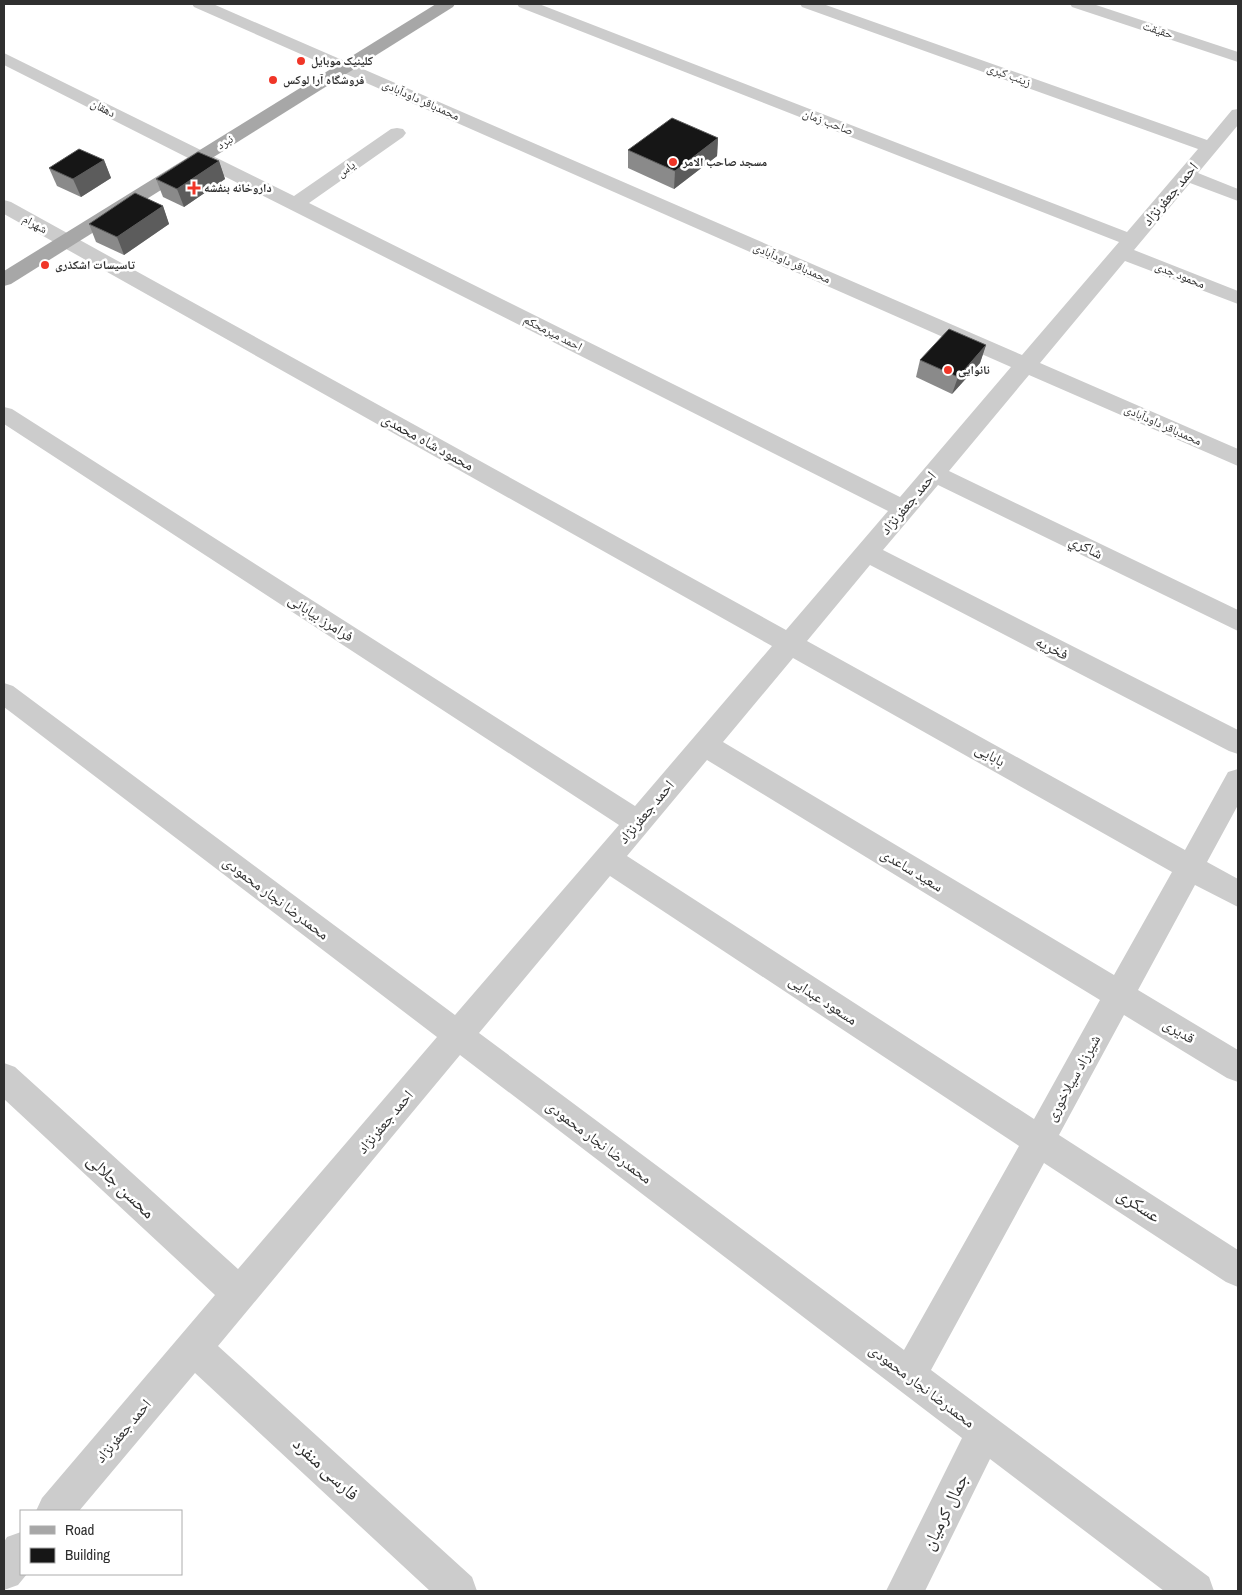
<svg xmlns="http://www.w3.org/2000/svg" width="1242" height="1595" font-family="'Archivo Narrow','Noto Naskh Arabic',sans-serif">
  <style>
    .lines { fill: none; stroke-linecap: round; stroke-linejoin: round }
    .minor { fill: #ccc; fill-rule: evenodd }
    .major { fill: #a7a7a7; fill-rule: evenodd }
    .wall { fill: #8a8a8a }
    .shaded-wall { fill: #5c5c5c }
    .building { fill: #161616; stroke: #5c5c5c }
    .poi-dot { fill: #f03527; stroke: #fff; stroke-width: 2 }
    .labels { text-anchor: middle; stroke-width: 5; stroke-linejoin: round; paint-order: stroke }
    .far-street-label { font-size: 12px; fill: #2f2f2f; stroke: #fff }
    .far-poi-label { font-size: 12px; font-weight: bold; fill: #2f2f2f; stroke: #fff; text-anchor: start }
    .street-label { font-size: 15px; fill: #2f2f2f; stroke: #fff }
    .near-street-label { font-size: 18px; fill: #2f2f2f; stroke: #fff }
  </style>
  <rect width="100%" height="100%" fill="#fff"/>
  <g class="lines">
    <!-- minor -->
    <g class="minor">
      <path d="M192 4H213L1022 355 1119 242 519 7 517 4H539L1127 232 1198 149 802 7 800 4H823L1207 140 1232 110 1238 109V125L1198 173 1238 189V201L1190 183 1134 250 1238 291V304L1125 261 1040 363 1238 449V466L1029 375 949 471 1238 610V631L938 485 883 550 1238 730V754L1229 751 870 565 807 641 1185 850 1228 772 1238 769V805L1207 862 1238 879V907L1195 885 1138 990 1238 1050V1082L1227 1078 1124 1015 1059 1135 1238 1250V1287L1226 1282 1044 1163 931 1370 1209 1577 1214 1591H1164L990 1459 925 1591H886L962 1438 460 1055 218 1346 472 1577 477 1591H430L195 1373 79 1511H36L42 1498 215 1295 4 1099V1063L15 1067 238 1269 437 1037 4 707V683L13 686 455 1015 619 825 4 424V407L12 409 635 806 772 646 4 214V200L11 202 786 630 888 511 4 65V53L294 196 391 129 397 128 403 129 406 133 403 137 309 203 900 497 1011 367 194 7ZM793 658 1172 872 1114 975 723 742ZM707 760 1100 1000 1034 1119 627 856ZM610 876 1019 1146 904 1350 479 1033Z"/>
      <path d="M1070 4H1093L1238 52V62L1072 7Z"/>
      <path d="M21 1532V1574H27L18 1585 4 1590V1542L7 1537Z"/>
    </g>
    <!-- major -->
    <path class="major" d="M436 4H455L453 7 11 284 4 286V271Z"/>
  </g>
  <!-- wall -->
  <g class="wall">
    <path d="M718 138 717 156 674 189 628 168V150Z"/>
    <path d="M104 160 111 178 81 197 57 186 49 168Z"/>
    <path d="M219 161 225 179 184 207 163 197 156 179Z"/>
    <path d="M163 206 169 224 124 255 96 242 89 224Z"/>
    <path d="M986 345 980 363 952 394 916 377 920 360Z"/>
  </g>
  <!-- shaded-wall -->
  <g class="shaded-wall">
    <path d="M718 138 717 156 674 189 675 171Z"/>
    <path d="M104 160 111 178 81 197 73 179Z"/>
    <path d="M219 161 225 179 184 207 177 189Z"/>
    <path d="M163 206 169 224 124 255 117 237Z"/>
    <path d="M986 345 980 363 952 394 958 377Z"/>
  </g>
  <!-- building -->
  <g class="building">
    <path d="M672 118 718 138 675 171 628 150Z"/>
    <path d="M79 149 104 160 73 179 49 168Z"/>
    <path d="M198 152 219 161 177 189 156 179Z"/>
    <path d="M135 193 163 206 117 237 89 224Z"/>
    <path d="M949 329 986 345 958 377 920 360Z"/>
  </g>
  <!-- markers -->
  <g class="poi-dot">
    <circle cx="301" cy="61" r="5"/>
    <circle cx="273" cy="80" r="5"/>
    <circle cx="673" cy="162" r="5"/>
    <path d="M191.5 180.5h5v5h5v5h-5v5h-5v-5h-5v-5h5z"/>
    <circle cx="45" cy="265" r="5"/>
    <circle cx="948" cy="370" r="5"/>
  </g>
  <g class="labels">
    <!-- far-street labels -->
    <g class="far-street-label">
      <text transform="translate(1158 30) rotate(18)" y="4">حقیقت</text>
      <text transform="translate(1009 75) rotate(20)" y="4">زینب کبری</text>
      <text transform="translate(421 100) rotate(24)" y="4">محمدباقر داودآبادی</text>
      <text transform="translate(103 108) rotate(27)" y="4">دهقان</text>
      <text transform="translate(828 122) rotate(21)" y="4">صاحب زمان</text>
      <text transform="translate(225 142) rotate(-32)" y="4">نبرد</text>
      <text transform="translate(346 169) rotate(-35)" y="4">یاس</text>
      <text transform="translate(35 224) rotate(29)" y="4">شهرام</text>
      <text transform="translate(792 263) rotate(24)" y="4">محمدباقر داودآبادی</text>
      <text transform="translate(1180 275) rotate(22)" y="4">محمود جدی</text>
      <text transform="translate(553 333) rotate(27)" y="4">احمد میرمحکم</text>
      <text transform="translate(1163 425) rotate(24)" y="4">محمدباقر داودآبادی</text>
    </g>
    <!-- far-poi labels -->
    <g class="far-poi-label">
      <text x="311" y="65">کلینیک موبایل</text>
      <text x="283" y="84">فروشگاه آرا لوکس</text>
      <text x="683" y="166">مسجد صاحب الامر</text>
      <text x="204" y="192">داروخانه بنفشه</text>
      <text x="55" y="269">تاسیسات اشکذری</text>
      <text x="958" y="374">نانوایی</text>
    </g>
    <!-- street labels -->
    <g class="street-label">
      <text transform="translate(1170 194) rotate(-50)" y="5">احمد جعفرنژاد</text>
      <text transform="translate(428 442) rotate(29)" y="5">محمود شاه محمدی</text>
      <text transform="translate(908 503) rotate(-50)" y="5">احمد جعفرنژاد</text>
      <text transform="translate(1086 547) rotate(26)" y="5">شاكري</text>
      <text transform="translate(321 618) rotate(33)" y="5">فرامرز بیابانی</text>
      <text transform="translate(1052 648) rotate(27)" y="5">فخریه</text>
      <text transform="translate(990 755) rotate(29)" y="5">بابایی</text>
      <text transform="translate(646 812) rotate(-50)" y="5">احمد جعفرنژاد</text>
      <text transform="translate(912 870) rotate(31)" y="5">سعید ساعدی</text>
      <text transform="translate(276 898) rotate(37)" y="5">محمدرضا نجار محمودی</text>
      <text transform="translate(823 1000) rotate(33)" y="5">مسعود عبدایی</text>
      <text transform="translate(1179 1031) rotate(31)" y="5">قدیری</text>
      <text transform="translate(1073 1078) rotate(-61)" y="5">شیرزاد سیلاخوری</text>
      <text transform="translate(385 1122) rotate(-50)" y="5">احمد جعفرنژاد</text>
      <text transform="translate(599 1142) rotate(37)" y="5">محمدرضا نجار محمودی</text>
      <text transform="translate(922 1386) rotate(37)" y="5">محمدرضا نجار محمودی</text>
      <text transform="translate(123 1431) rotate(-50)" y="5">احمد جعفرنژاد</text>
    </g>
    <!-- near-street labels -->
    <g class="near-street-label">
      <text transform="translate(121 1186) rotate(43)" y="6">محسن جلالی</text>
      <text transform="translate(1139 1205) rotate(33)" y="6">عسکری</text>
      <text transform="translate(326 1469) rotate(43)" y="6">فارسی منفرد</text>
      <text transform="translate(945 1512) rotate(-64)" y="6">جمال کرمیان</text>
    </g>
  </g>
  <!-- border -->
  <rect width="1242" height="1595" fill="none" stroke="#2f2f2f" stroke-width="10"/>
  <!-- legend -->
  <rect x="20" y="1510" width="162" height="65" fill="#ffffff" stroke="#acacac"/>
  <rect x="30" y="1526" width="25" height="8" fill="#a7a7a7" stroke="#acacac"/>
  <text x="65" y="1535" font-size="15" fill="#2f2f2f">Road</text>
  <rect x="30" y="1548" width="25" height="15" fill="#161616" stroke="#acacac"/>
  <text x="65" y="1560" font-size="15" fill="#2f2f2f">Building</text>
</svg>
